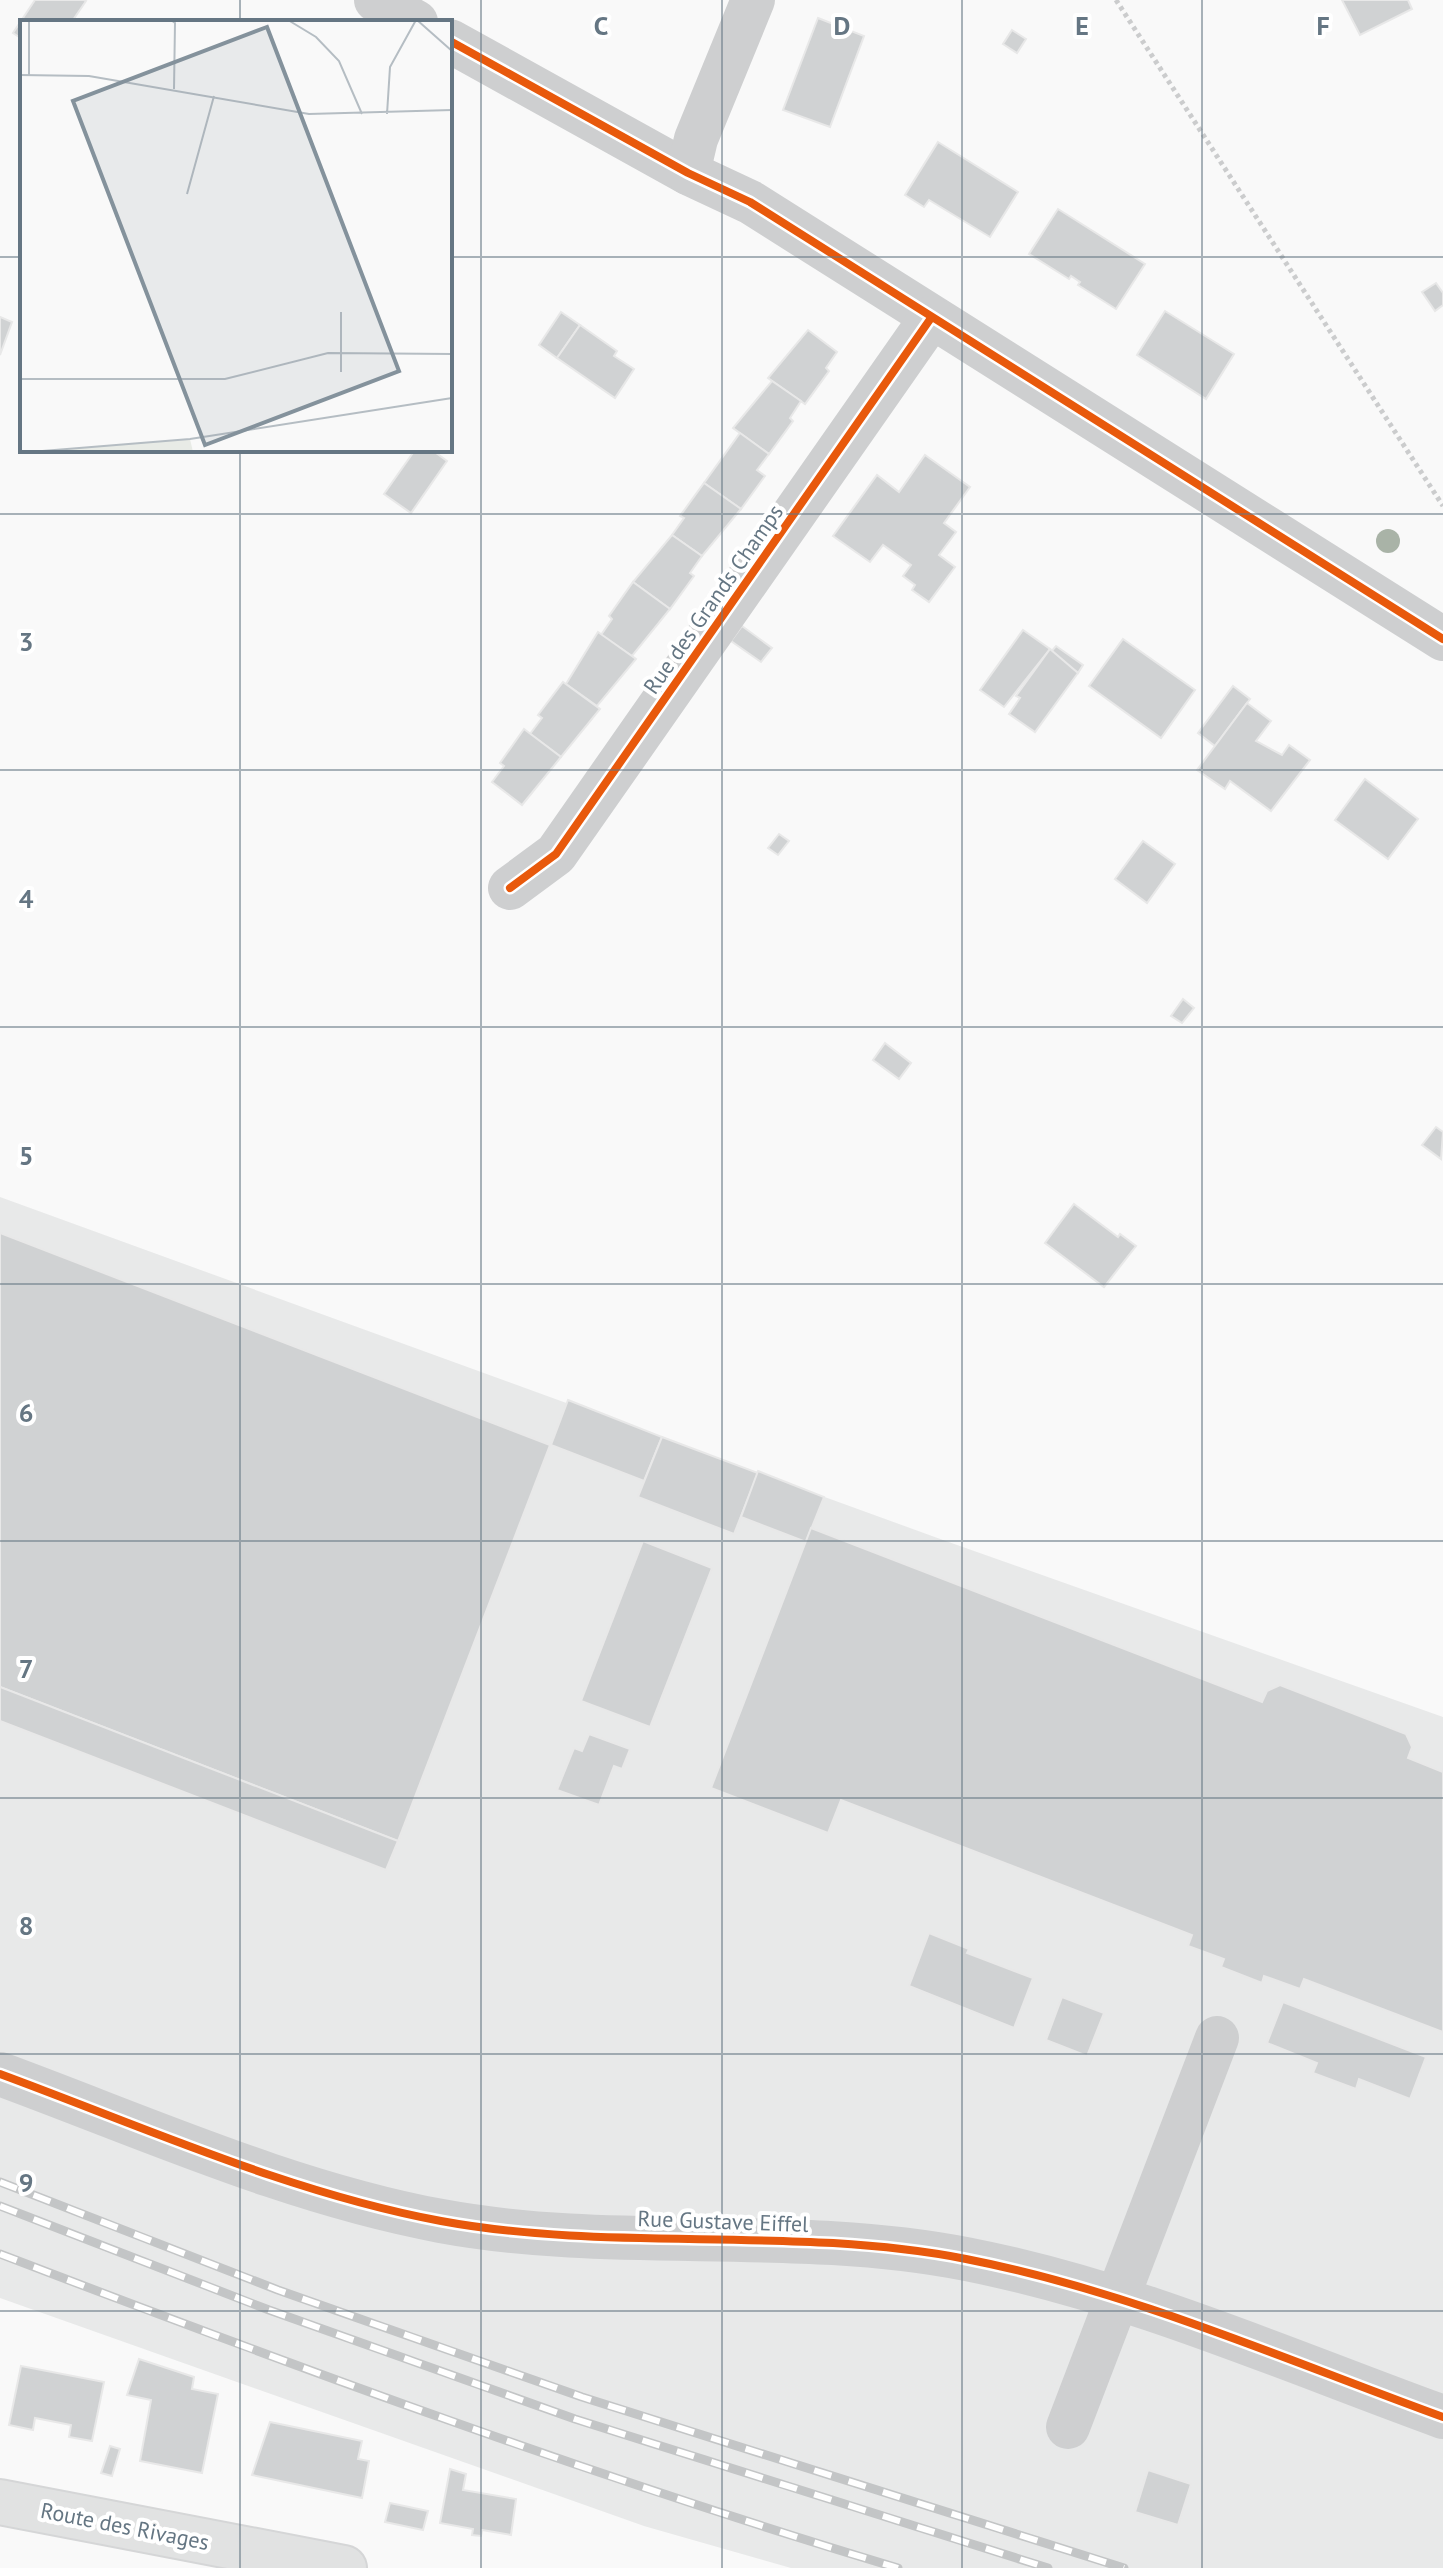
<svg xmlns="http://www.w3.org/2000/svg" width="1443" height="2568" font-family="'PT Sans',sans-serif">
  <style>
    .built { fill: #e8e9e9 }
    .building { fill: #d0d2d3; stroke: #e8e8e8; stroke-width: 2 }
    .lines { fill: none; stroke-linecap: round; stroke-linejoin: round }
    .major-casing { stroke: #d5d6d7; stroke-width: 48 }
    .path { stroke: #cbcccd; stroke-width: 5; stroke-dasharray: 4 4; stroke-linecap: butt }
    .minor { stroke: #cecfd0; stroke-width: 44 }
    .major { stroke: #e1e2e2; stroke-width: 44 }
    .rail-casing { stroke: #c3c5c6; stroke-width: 9 }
    .rail { stroke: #fff; stroke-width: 6; stroke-dasharray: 18; stroke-linecap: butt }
    .cycleway-casing { stroke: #fff; stroke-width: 13 }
    .cycleway { stroke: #e8590c; stroke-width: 8 }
    .tree { fill: #a9b3a7 }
    .grid { fill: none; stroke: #657683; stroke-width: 2; stroke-opacity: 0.55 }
    .labels { text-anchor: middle; stroke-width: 8; stroke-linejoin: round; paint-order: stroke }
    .street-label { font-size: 22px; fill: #657683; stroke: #fff }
    .inset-road { fill: none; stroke: #b5bdc3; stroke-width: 2 }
    .view { fill: #84929c; fill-opacity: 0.15; stroke: #84929c; stroke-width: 4 }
    .inset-edge { fill: none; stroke: #657683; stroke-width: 4 }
    .grid-label { font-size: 26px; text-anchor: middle; font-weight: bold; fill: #657683; stroke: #fff; stroke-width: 8; stroke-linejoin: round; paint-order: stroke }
  </style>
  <rect width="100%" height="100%" fill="#f9f9f9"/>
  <!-- built -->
  <path class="built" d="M0 1197 943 1540 1443 1717V2568H791L644 2526 0 2298Z"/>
  <!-- building -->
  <g class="building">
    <path d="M35 0H84L86 1 73 20 76 22H22V39L13 33Z"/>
    <path d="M1342 0H1408L1412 9 1360 35Z"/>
    <path d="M818 18 864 36 830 127 783 110Z"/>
    <path d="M1012 30 1026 39 1017 53 1003 44Z"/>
    <path d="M938 142 1018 192 990 237 929 200 924 207 905 195Z"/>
    <path d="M1058 209 1145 264 1116 309 1078 285 1080 282 1071 276 1069 279 1029 254Z"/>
    <path d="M1436 283 1443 293V305L1435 311 1422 292Z"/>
    <path d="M1165 311 1234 354 1206 399 1137 355Z"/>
    <path d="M561 312 580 325 557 358 539 345Z"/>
    <path d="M0 317 12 322 0 355Z"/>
    <path d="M580 325 617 351 614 356 634 369 615 398 557 358Z"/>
    <path d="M808 330 837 352 826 368 829 371 805 404 768 378Z"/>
    <path d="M772 381 801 401 790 418 793 421 769 454 733 428Z"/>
    <path d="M740 433 769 454 757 470 765 476 741 509 704 483Z"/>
    <path d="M415 450H432L447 461 411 513 384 494Z"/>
    <path d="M925 455 970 487 944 523 956 532 939 555 955 567 929 602 912 590 915 585 903 576 911 565 883 545 870 562 833 536 877 475 899 492Z"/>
    <path d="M704 483 741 509 702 556 672 535 684 518 680 516Z"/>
    <path d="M672 535 702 556 690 573 694 576 670 609 633 582Z"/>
    <path d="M633 582 670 609 632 656 601 635 612 619 609 616Z"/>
    <path d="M742 626 772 648 761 662 731 641Z"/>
    <path d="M1023 630 1050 649 1004 707 980 690Z"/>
    <path d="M598 632 636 659 597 706 566 684Z"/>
    <path d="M1123 639 1195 690 1161 738 1089 686Z"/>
    <path d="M1056 646 1083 665 1078 673 1050 653Z"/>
    <path d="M1050 649 1078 673 1035 732 1009 714 1020 698 1016 696Z"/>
    <path d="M563 682 600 709 561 757 530 734 542 718 538 715Z"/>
    <path d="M1233 686 1250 699 1215 746 1198 733Z"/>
    <path d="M1247 703 1271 721 1256 741 1282 755 1289 745 1310 760 1271 811 1230 781 1225 789 1197 770Z"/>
    <path d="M524 729 561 757 522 805 492 782 504 766 500 763Z"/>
    <path d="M1365 779 1418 819 1388 859 1335 820Z"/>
    <path d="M779 834 789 841 778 855 768 848Z"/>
    <path d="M1143 841 1175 864 1147 903 1115 879Z"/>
    <path d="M1183 999 1194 1008 1182 1023 1171 1016Z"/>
    <path d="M885 1043 911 1063 899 1079 873 1060Z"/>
    <path d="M1436 1127 1443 1132 1441 1159 1422 1145Z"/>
    <path d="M1074 1204 1118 1237 1120 1234 1136 1246 1104 1287 1045 1243Z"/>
    <path d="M0 1233 550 1445 398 1841 0 1687Z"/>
    <path d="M568 1400 662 1437 644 1481 551 1445Z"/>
    <path d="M662 1437 758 1473 734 1534 638 1497Z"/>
    <path d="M758 1471 824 1497 806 1542 741 1517Z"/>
    <path d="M811 1528 1262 1702 1267 1691 1280 1685 1406 1734 1412 1747 1408 1758 1443 1772V2032L1304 1979 1300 1989 1264 1976 1262 1983 1221 1967 1224 1959 1188 1946 1192 1935 841 1800 828 1833 711 1788Z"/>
    <path d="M643 1541 712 1568 650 1727 581 1701Z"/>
    <path d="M0 1687 398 1841 386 1870 0 1721Z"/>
    <path d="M589 1734 630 1749 622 1769 614 1766 599 1805 557 1790 574 1748 582 1751Z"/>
    <path d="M929 1933 969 1949 967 1953 1033 1978 1014 2028 909 1986Z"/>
    <path d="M1062 1997 1104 2013 1087 2056 1046 2040Z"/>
    <path d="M1283 2002 1426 2057 1410 2099 1359 2079 1356 2089 1313 2073 1317 2063 1267 2043Z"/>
    <path d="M139 2359 194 2377 192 2389 218 2394 202 2473 140 2461 151 2400 127 2395Z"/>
    <path d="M21 2366 104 2382 92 2441 69 2437 71 2425 35 2418 33 2430 9 2425Z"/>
    <path d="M270 2422 362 2441 358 2459 369 2461 362 2498 252 2475Z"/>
    <path d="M110 2446 120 2449 112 2476 101 2473Z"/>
    <path d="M450 2469 466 2474 463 2490 516 2499 511 2535 482 2530 481 2536 472 2535 473 2529 440 2523Z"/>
    <path d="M1148 2470 1191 2484 1178 2525 1135 2512Z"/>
    <path d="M390 2503 428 2511 423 2530 385 2522Z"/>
  </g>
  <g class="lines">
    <defs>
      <path id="major" d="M0 2502 344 2568"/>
    </defs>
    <!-- major casing -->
    <use href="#major" class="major-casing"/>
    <!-- path -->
    <path class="path" d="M1116 0 1443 506"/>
    <!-- minor -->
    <g class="minor">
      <path d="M376 0 416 22"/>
      <path d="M450 41 688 173 750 202 1443 639"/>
      <path d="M688 173 696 139 753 0"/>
      <path d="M510 888 556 854 931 318"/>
      <path d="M0 2074C144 2127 290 2193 441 2221 614 2253 793 2225 966 2259 1130 2291 1286 2360 1443 2417"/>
      <path d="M1068 2427 1217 2038"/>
    </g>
    <!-- major -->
    <use href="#major" class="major"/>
    <defs>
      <g id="rail">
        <path d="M0 2182 278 2290 582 2397 1124 2568"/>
        <path d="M0 2206 269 2310 575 2419 1048 2568"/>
        <path d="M0 2254C296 2367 594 2477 898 2568"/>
      </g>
    </defs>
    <!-- rail casing -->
    <use href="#rail" class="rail-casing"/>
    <!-- rail -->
    <use href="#rail" class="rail"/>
    <defs>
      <g id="cycleway">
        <path d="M450 41 688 173 750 202 1443 639"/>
        <path d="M510 888 556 854 931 318"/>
        <path d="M0 2074C144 2127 290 2193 441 2221 614 2253 793 2225 966 2259 1130 2291 1286 2360 1443 2417"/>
      </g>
    </defs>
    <!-- cycleway casing -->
    <use href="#cycleway" class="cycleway-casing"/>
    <!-- cycleway -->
    <use href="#cycleway" class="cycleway"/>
  </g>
  <!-- trees -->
  <circle class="tree" cx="1388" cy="541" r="12"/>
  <!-- grid -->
  <path class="grid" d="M240 0V22M481 0V2568M722 0V2568M962 0V2568M1202 0V2568M0 257H22M450 257H1443M240 450V2568M0 514H1443M0 770H1443M0 1027H1443M0 1284H1443M0 1541H1443M0 1798H1443M0 2054H1443M0 2311H1443"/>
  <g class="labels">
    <!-- street labels -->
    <g class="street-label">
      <text transform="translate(713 599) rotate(-55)" y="8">Rue des Grands Champs</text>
      <text transform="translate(723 2221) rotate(2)" y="8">Rue Gustave Eiffel</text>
      <text transform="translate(125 2526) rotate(11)" y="8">Route des Rivages</text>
    </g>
  </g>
  <!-- overview -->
  <g transform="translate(20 20)">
    <rect width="432" height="432" fill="#f9f9f9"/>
    <path d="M170 419 173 432H10Z" fill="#e8ebe6"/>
    <path class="inset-road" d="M151 0 155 3 154 69M268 0 296 17 319 41 342 94M397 0 432 31M0 55 69 56 289 94 432 90M9 55V0M367 94 370 47 396 0M167 174 194 76M321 352V292M0 359H205L308 333 432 334M10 432 170 419 432 378"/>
    <path class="view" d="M247 7 379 351 185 425 53 81Z"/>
    <rect width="432" height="432" class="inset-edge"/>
  </g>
  <g class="grid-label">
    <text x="601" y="35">C</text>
    <text x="842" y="35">D</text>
    <text x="1082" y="35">E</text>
    <text x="1323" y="35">F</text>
    <text x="26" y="651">3</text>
    <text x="26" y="908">4</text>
    <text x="26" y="1165">5</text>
    <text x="26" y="1422">6</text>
    <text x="26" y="1678">7</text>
    <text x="26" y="1935">8</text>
    <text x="26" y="2192">9</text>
  </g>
</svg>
